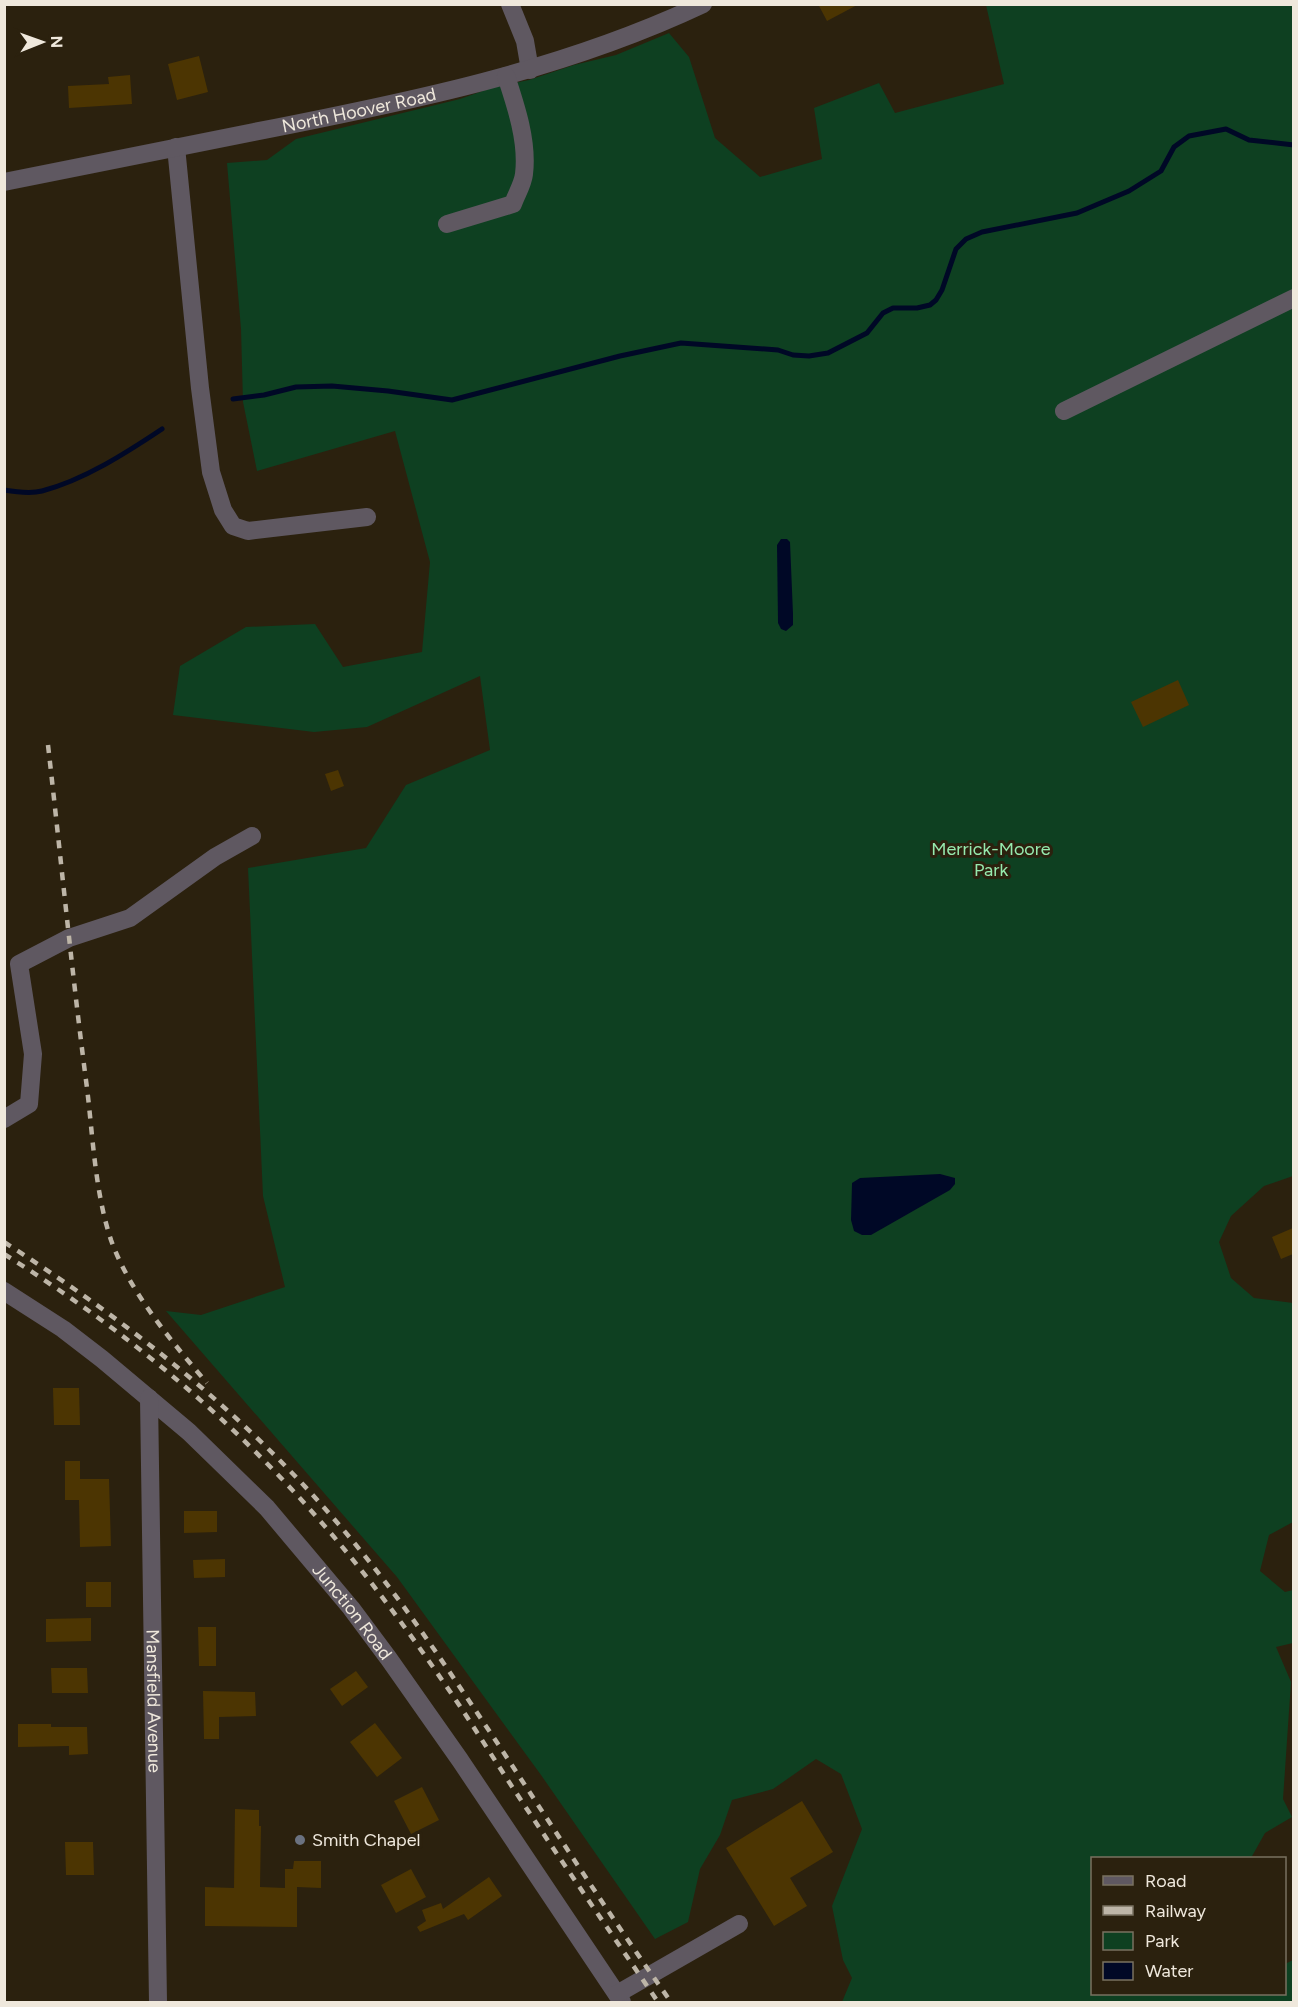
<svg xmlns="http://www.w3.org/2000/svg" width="1298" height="2007" font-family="Figtree,sans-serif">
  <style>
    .green { fill: #0e4021 }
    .water { fill: #000826 }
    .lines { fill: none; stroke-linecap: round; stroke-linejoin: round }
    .stream { stroke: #000826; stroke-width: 5 }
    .building { fill: #4c3502 }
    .minor { stroke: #5f5861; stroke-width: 18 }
    .rail { stroke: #bdb5a7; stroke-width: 4.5; stroke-dasharray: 8 8; stroke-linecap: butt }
    .worship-dot { fill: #6b7280; stroke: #2b210e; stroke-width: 2 }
    .labels { text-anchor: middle; stroke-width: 6; stroke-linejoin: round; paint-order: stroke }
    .street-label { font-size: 18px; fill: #efe8dc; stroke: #2b210e }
    .park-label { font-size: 18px; fill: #96eaae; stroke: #2b210e }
    .poi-label { font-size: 18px; fill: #efe8dc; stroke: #2b210e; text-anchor: start }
  </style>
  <rect width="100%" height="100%" fill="#2b210e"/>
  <!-- green -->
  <path class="green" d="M986 5H1293V1176L1264 1186 1231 1216 1219 1242 1231 1278 1254 1298 1293 1303V1522L1269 1535 1260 1571 1285 1592 1293 1590V1643L1276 1647 1291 1682 1283 1799 1292 1817 1265 1833 1251 1858H1092V1994H1284L1285 1964 1293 1960V2002H842L852 1978 843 1960 832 1906 862 1829 841 1774 816 1759 773 1789 732 1800 720 1835 700 1869 688 1922 655 1939 541 1775 397 1577 166 1311 201 1315 285 1287 263 1196 248 868 366 848 406 785 490 750 480 676 367 727 314 732 173 715 180 666 246 627 315 624 343 667 422 652 430 562 395 431 257 471 243 402 241 329 227 163 267 160 296 139 460 99 494 87 529 80 574 65 616 55 669 33 689 57 715 138 760 177 822 159 814 108 879 83 895 113 1004 84Z"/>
  <!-- water -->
  <g class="water">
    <path d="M781 539H787L790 542 793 614V625L786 631 781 629 778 623 777 545Z"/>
    <path d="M940 1174 955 1178V1184L950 1190 871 1235H862L854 1231 851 1220 852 1183 860 1178Z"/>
  </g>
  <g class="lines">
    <!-- stream -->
    <g class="stream">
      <path d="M233 399 264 395 296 387 332 386 388 391 452 400 620 356 681 343 778 350 793 355 809 356 828 353 867 333 883 313 893 308H917L930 305 936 300 942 290 956 249 966 239 982 232 1077 213 1129 191 1161 171 1174 147 1189 136 1226 129 1249 140 1294 145"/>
      <path d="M4 490C16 492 30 494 42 491 84 480 126 453 162 429"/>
    </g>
  </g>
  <!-- building -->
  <g class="building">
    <path d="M818 4H859L827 21Z"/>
    <path d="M199 56 208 92 177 100 168 64Z"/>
    <path d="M130 75 132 104 69 108 68 86 109 84 108 77Z"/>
    <path d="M1178 680 1189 705 1143 727 1131 702Z"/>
    <path d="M338 770 344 786 331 791 325 774Z"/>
    <path d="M1293 1228V1254L1281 1259 1272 1237Z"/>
    <path d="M53 1388H79L80 1425H54Z"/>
    <path d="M65 1461H80V1479H109L111 1546 80 1547 79 1500H65Z"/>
    <path d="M184 1511H217V1532L184 1533Z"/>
    <path d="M225 1559V1577L194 1578 193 1560Z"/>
    <rect x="86" y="1582" width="25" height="25"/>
    <path d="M91 1618V1641L46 1642V1619Z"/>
    <path d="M198 1627H216V1666H199Z"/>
    <path d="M51 1668H87L88 1693H52Z"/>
    <path d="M356 1671 368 1687 342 1706 330 1689Z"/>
    <path d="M203 1691 255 1692 256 1716 219 1717V1739H204Z"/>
    <path d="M375 1723 402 1758 377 1777 350 1742Z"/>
    <path d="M18 1724H51V1727H87L88 1754 69 1755V1746L18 1747Z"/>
    <path d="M422 1787 439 1820 411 1834 394 1801Z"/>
    <path d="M802 1801 833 1852 790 1878 807 1906 774 1926 726 1848Z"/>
    <path d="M235 1809 259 1810V1826H261L260 1887 285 1888V1869H293L294 1861H321V1888L297 1887V1927L205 1926V1887L234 1888Z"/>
    <path d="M65 1842H93L94 1875H66Z"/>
    <path d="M411 1869 426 1897 396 1913 381 1885Z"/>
    <path d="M489 1877 502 1896 468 1920 464 1914 420 1932 417 1927 426 1921 422 1910 441 1903 443 1909Z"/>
  </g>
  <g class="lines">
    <!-- minor -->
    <g class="minor">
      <path d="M510 4 525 41 530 70"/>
      <path d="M176 147 200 388 211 472 223 510 233 526 248 531 367 517"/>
      <path id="s1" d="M4 182C88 165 171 148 254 132 408 102 561 71 703 4"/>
      <path d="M447 224 513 204C516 195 523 184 524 174 528 142 516 106 506 76"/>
      <path d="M1064 411 1294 298"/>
      <path d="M4 1119 29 1104 33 1054 19 964 69 938 130 918 215 857 252 836"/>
      <path id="s2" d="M4 1291 63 1329 102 1359 189 1432 267 1508 351 1608 389 1659 460 1760 622 2002"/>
      <path id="s3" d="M149 1398 158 2002"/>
      <path d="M617 1994 739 1924"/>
    </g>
    <!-- rail -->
    <g class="rail">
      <path d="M48 745C61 859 72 974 87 1088 93 1138 95 1192 111 1240 129 1291 172 1342 207 1383"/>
      <path d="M4 1242C137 1327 261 1427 360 1550 409 1610 451 1674 494 1738 552 1826 610 1916 671 2002"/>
      <path d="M4 1254C116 1324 218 1407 306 1505 355 1559 400 1619 442 1680 466 1714 488 1750 511 1785 559 1858 609 1930 658 2002"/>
    </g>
  </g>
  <!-- markers -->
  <circle class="worship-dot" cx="300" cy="1840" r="6"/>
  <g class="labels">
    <!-- street labels -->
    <g class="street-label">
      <text dy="6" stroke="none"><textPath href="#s1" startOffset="362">North Hoover Road</textPath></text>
      <text dy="6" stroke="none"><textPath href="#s2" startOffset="476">Junction Road</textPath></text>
      <text dy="6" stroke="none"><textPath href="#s3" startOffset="303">Mansfield Avenue</textPath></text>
    </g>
    <!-- park labels -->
    <g class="park-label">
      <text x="991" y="855">Merrick-Moore<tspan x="991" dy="21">Park</tspan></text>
    </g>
    <!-- poi labels -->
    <g class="poi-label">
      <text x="312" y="1846">Smith Chapel</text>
    </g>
  </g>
  <!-- border -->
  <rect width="1298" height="2007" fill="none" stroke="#efe8dc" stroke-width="12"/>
  <!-- legend -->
  <rect x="1091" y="1857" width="195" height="138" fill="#2b210e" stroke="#797160" stroke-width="1.5"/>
  <rect x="1103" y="1876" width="30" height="9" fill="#5f5861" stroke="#797160" stroke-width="1.5"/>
  <text x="1145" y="1887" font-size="18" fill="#efe8dc">Road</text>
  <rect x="1103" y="1906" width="30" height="9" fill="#bdb5a7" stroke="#797160" stroke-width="1.5"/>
  <text x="1145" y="1917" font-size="18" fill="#efe8dc">Railway</text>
  <rect x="1103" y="1932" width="30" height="18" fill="#0e4021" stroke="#797160" stroke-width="1.5"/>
  <text x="1145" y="1947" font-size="18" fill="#efe8dc">Park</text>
  <rect x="1103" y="1962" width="30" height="18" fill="#000826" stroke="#797160" stroke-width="1.5"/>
  <text x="1145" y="1977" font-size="18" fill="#efe8dc">Water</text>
  <!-- north arrow -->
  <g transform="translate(42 42) rotate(89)" stroke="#2b210e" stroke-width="4.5" paint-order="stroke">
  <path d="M0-4.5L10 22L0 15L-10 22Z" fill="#efe8dc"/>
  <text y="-9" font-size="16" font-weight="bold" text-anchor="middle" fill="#efe8dc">N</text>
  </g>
</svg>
